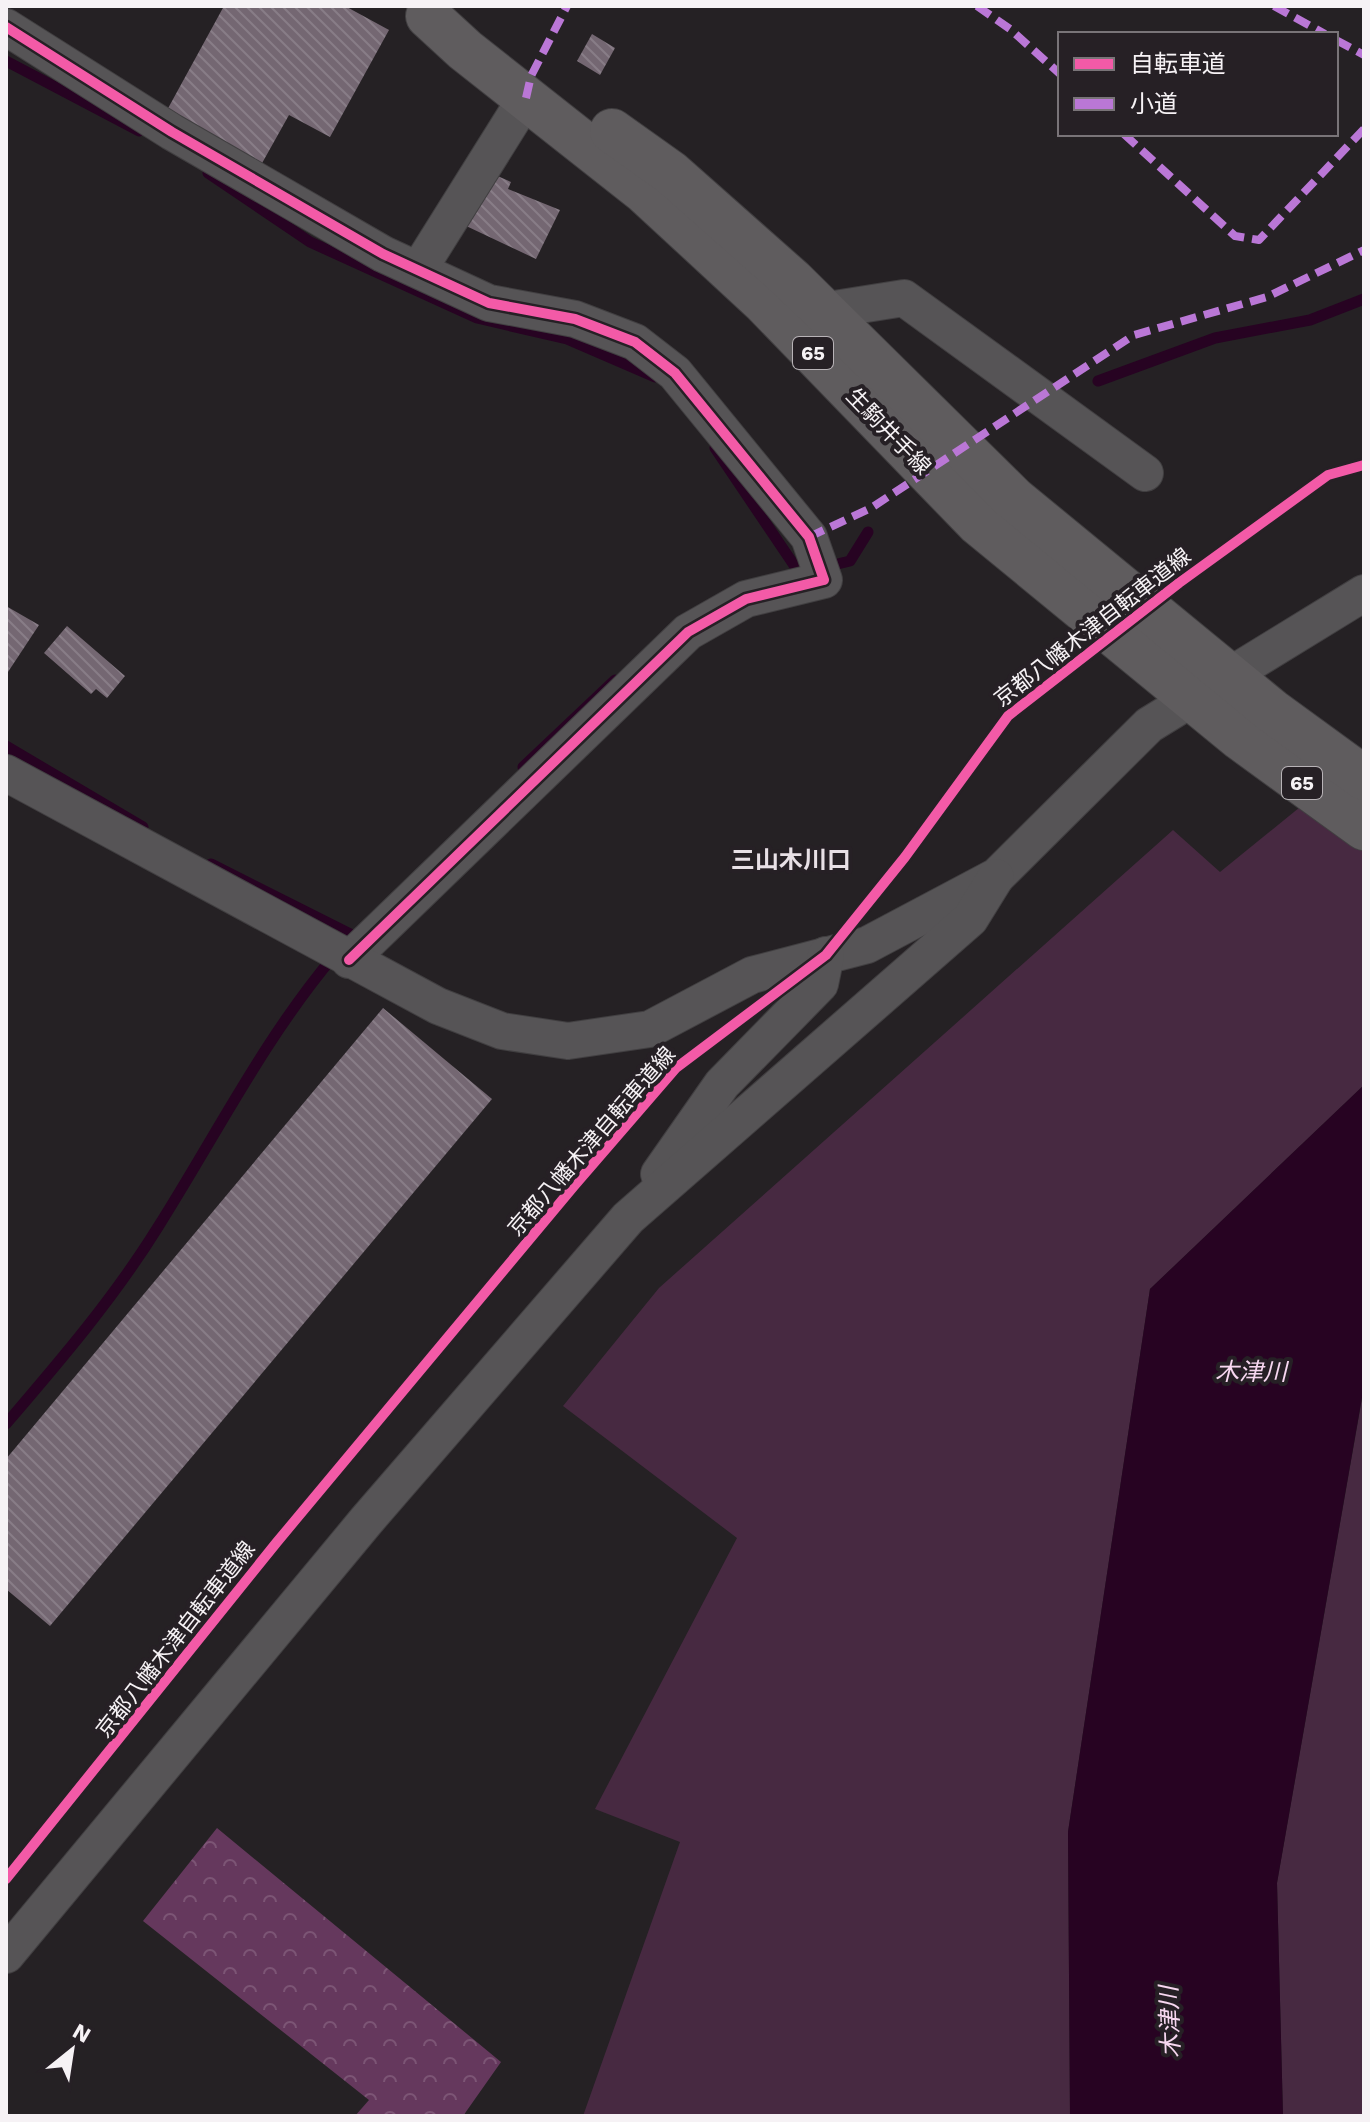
<svg xmlns="http://www.w3.org/2000/svg" width="1370" height="2122" font-family="'Work Sans','Noto Sans JP',sans-serif">
  <style>
    .green { fill: #472941 }
    .forest { fill: url(#forest-crowns) }
    .water { fill: #270322 }
    .lines { fill: none; stroke-linecap: round; stroke-linejoin: round }
    .stream { stroke: #270322; stroke-width: 11 }
    .building { fill: url(#building-back-hatch) }
    .minor-casing { stroke: #413f41; stroke-width: 38 }
    .major-casing { stroke: #413f41; stroke-width: 46 }
    .minor { stroke: #565456; stroke-width: 36 }
    .major { stroke: #5f5c5e; stroke-width: 44 }
    .quiet { stroke: #ba77d6; stroke-width: 8; stroke-dasharray: 16 8; stroke-linecap: butt }
    .cycleway-casing { stroke: #262025; stroke-width: 15 }
    .cycleway { stroke: #f35aa7; stroke-width: 10 }
    .labels { text-anchor: middle; stroke-width: 8; stroke-linejoin: round; paint-order: stroke }
    .shield { fill: #262025; stroke: #b8b3b7; stroke-width: 2 }
    .shield-label { font-size: 20px; font-weight: bold; fill: #f6f2f5 }
    .street-label { font-size: 22px; fill: #f6f2f5; stroke: #262025 }
    .neighbourhood-label { font-size: 24px; font-weight: bold; fill: #e8e0e6; stroke: #262025 }
    .water-label { font-size: 24px; font-style: italic; fill: #f7d7f0; stroke: #262025 }
  </style>
  <defs>
    <pattern id="forest-crowns" width="20" height="18" patternUnits="userSpaceOnUse" patternTransform="scale(2)"><rect width="20" height="18" fill="#65385d"/><path d="M2 6a3 3 0 1 1 6 0M12 15a3 3 0 1 1 6 0" fill="none" stroke="#7c5575"/></pattern>
    <pattern id="building-back-hatch" width="6" height="6" patternUnits="userSpaceOnUse" patternTransform="scale(2)"><rect width="6" height="6" fill="#746772"/><path d="M-1 5l2 2M0 0l6 6M5-1l2 2" fill="none" stroke="#887d87"/></pattern>
  </defs>
  <rect width="100%" height="100%" fill="#252124"/>
  <!-- green -->
  <g class="green">
    <path d="M1364 755V1085L1150 1289 1068 1832 1070 2116H583L680 1842 595 1809 737 1538 563 1406 659 1288 1173 830 1220 872Z"/>
    <path d="M1364 1387V2116H1283L1277 1883Z"/>
  </g>
  <!-- forest -->
  <path class="forest" d="M217 1828 501 2062 463 2116H355L369 2100 143 1921Z"/>
  <!-- water -->
  <path class="water" d="M1364 1085V1386L1277 1883 1283 2116H1070L1068 1832 1150 1289Z"/>
  <g class="lines">
    <!-- stream -->
    <g class="stream">
      <path d="M6 61 139 131"/>
      <path d="M208 173 310 242 477 318 567 339 655 377"/>
      <path d="M1098 381 1215 338 1310 320 1364 299"/>
      <path d="M715 448 800 574"/>
      <path d="M825 567 850 561 868 532"/>
      <path d="M6 746 143 827"/>
      <path d="M523 767 615 680"/>
      <path d="M211 864 352 935"/>
      <path d="M6 1424C60 1361 114 1298 158 1227 215 1137 264 1039 333 957"/>
    </g>
  </g>
  <!-- building -->
  <g class="building">
    <path d="M224 6H345L389 30 330 137 289 115 261 165 166 112Z"/>
    <path d="M592 34 615 48 600 75 577 61Z"/>
    <path d="M493 174 511 182 508 189 560 210 536 259 462 224Z"/>
    <path d="M6 606 39 625 6 675Z"/>
    <path d="M67 626 125 676 107 698 96 689 91 694 44 653Z"/>
    <path d="M383 1008 492 1099 50 1626 6 1589V1459Z"/>
  </g>
  <g class="lines">
    <defs>
      <g id="minor">
        <path d="M6 27 172 132 383 254 489 303 575 319 635 342 675 373 809 537 824 580 746 599 688 632 349 960"/>
        <path d="M419 269 526 98"/>
        <path d="M822 311 904 298 1145 473"/>
        <path d="M6 773 438 1006 502 1031 568 1041 650 1029 752 975 867 945 997 876 1149 725 1364 593"/>
        <path d="M659 1174 722 1084 820 984 826 955"/>
        <path d="M6 1955 366 1521 628 1218 970 919 996 877"/>
      </g>
      <g id="major">
        <path d="M428 16 465 50 645 192 763 301 978 523 1240 738 1364 828"/>
        <path d="M612 131 671 173 793 281 1014 499 1272 711 1364 778"/>
      </g>
    </defs>
    <!-- minor casing -->
    <use href="#minor" class="minor-casing"/>
    <!-- major casing -->
    <use href="#major" class="major-casing"/>
    <!-- minor -->
    <use href="#minor" class="minor"/>
    <!-- major -->
    <use href="#major" class="major"/>
    <!-- quiet -->
    <g class="quiet">
      <path d="M977 6 1010 29 1060 74"/>
      <path d="M1274 6 1325 34"/>
      <path d="M1336 40 1364 55"/>
      <path d="M526 98 531 76 567 6"/>
      <path d="M1124 134 1235 236 1259 240 1364 129"/>
      <path d="M809 537 871 508 1134 335 1267 297 1364 250"/>
    </g>
    <defs>
      <g id="cycleway">
        <path d="M6 27 172 132 383 254 489 303 575 319 635 342 675 373 809 537 824 580 746 599 688 632 349 960"/>
        <path d="M6 1879 277 1542 574 1186 676 1068 826 955 905 857 1008 716 1179 583 1328 475 1364 465"/>
      </g>
    </defs>
    <!-- cycleway casing -->
    <use href="#cycleway" class="cycleway-casing"/>
    <!-- cycleway -->
    <use href="#cycleway" class="cycleway"/>
  </g>
  <g class="labels">
    <!-- shield labels -->
    <g class="shield">
      <rect x="793" y="337" width="40" height="32" rx="6"/>
      <rect x="1282" y="767" width="40" height="32" rx="6"/>
    </g>
    <g class="shield-label">
      <text x="813" y="360">65</text>
      <text x="1302" y="790">65</text>
    </g>
    <!-- street labels -->
    <g class="street-label">
      <text transform="translate(889 431) rotate(46)" y="8">生駒井手線</text>
      <text transform="translate(1092 627) rotate(-38)" y="8">京都八幡木津自転車道線</text>
      <text transform="translate(591 1141) rotate(-49)" y="8">京都八幡木津自転車道線</text>
      <text transform="translate(175 1639) rotate(-52)" y="8">京都八幡木津自転車道線</text>
    </g>
    <!-- neighbourhood labels -->
    <g class="neighbourhood-label">
      <text x="791" y="868">三山木川口</text>
    </g>
    <!-- water labels -->
    <g class="water-label">
      <text x="1251" y="1380">木津川</text>
      <text transform="translate(1170 2022) rotate(-92)" y="8">木津川</text>
    </g>
  </g>
  <!-- border -->
  <rect width="1370" height="2122" fill="none" stroke="#f6f2f5" stroke-width="16"/>
  <!-- legend -->
  <rect x="1058" y="32" width="280" height="104" fill="#262025" stroke="#797478" stroke-width="2"/>
  <rect x="1074" y="58" width="40" height="12" fill="#f35aa7" stroke="#797478" stroke-width="2"/>
  <text x="1130" y="72" font-size="24" fill="#f6f2f5">自転車道</text>
  <rect x="1074" y="98" width="40" height="12" fill="#ba77d6" stroke="#797478" stroke-width="2"/>
  <text x="1130" y="112" font-size="24" fill="#f6f2f5">小道</text>
  <!-- north arrow -->
  <g transform="translate(72 2050) rotate(30)" stroke="#262025" stroke-width="6" paint-order="stroke">
  <path d="M0-6L14 30L0 20L-14 30Z" fill="#f6f2f5"/>
  <text y="-12" font-size="22" font-weight="bold" text-anchor="middle" fill="#f6f2f5">N</text>
  </g>
</svg>
